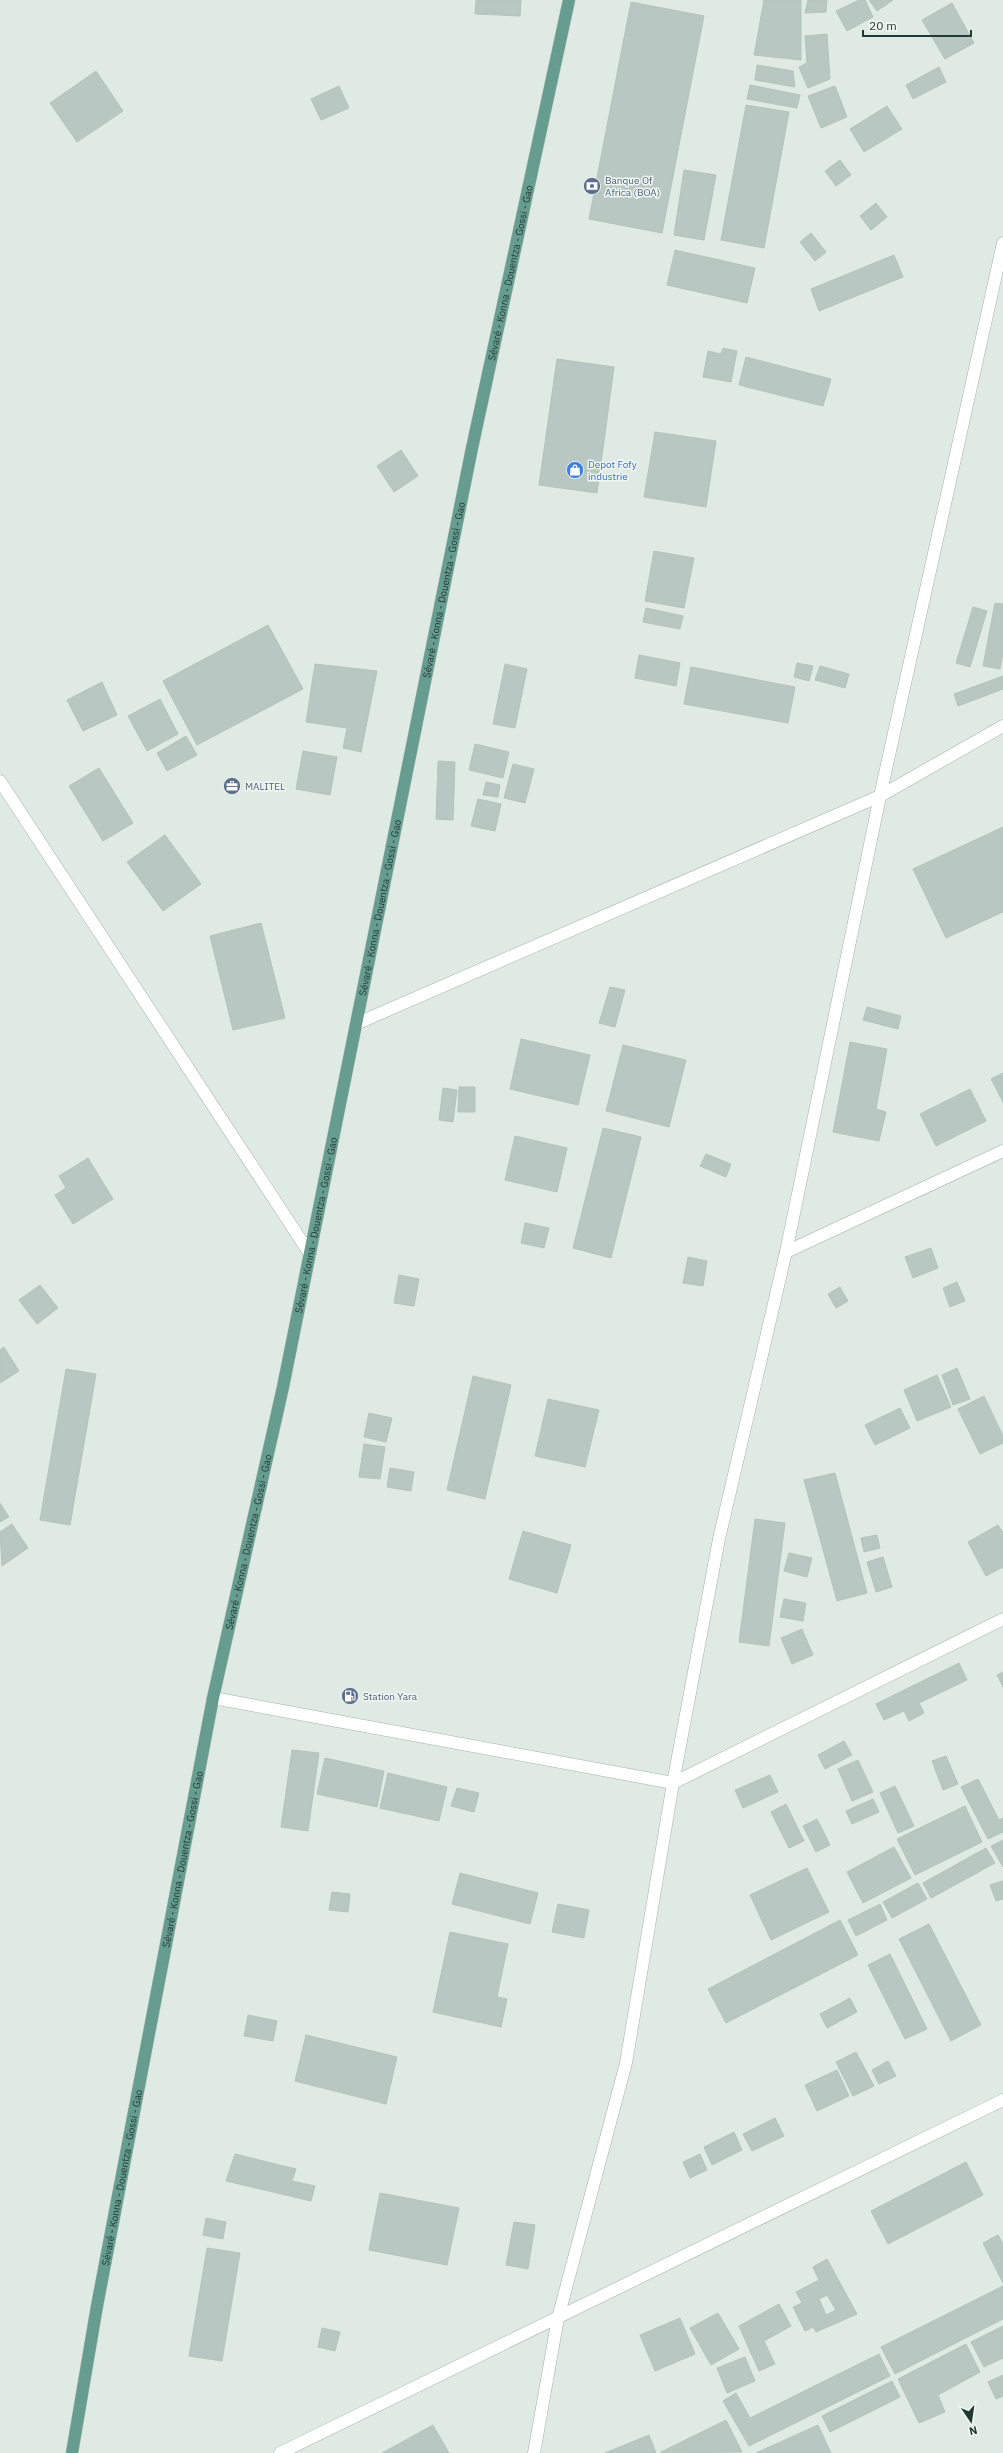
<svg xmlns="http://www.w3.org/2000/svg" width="1003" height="2453" font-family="'IBM Plex Sans',sans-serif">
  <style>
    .building { fill: #b8c7c1; stroke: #b3c3bc; fill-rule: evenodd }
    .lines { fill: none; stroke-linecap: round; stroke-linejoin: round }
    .service-casing { stroke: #a3b1ac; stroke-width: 13 }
    .minor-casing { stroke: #a3b1ac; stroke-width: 13 }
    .primary-casing { stroke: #bdc4c2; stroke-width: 13 }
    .service { stroke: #fff; stroke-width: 12 }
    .minor { stroke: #fff; stroke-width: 12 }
    .primary { stroke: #669d8f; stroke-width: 12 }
    .labels { text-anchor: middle; stroke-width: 3; stroke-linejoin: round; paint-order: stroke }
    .service-label { font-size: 10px; fill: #4e5e75; stroke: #f0f7f3; text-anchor: start }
    .street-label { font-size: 10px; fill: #223933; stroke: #f0f7f3 }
    .shop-label { font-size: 10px; fill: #366cbe; stroke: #f0f7f3; text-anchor: start }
  </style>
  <rect width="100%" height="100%" fill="#e0eae5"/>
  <!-- building -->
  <g class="building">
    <path d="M476 0H521L520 16 475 14Z"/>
    <path d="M764 0H801V60L754 55Z"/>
    <path d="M808 0H827L826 12 805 13Z"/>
    <path d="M859 0H865L873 17 847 31 836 11Z"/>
    <path d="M869 0H893L877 11Z"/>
    <path d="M631 2 704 16 662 233 589 219Z"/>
    <path d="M952 3 974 43 945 59 922 20Z"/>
    <path d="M827 34 830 79 808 88 799 67 807 63 805 36Z"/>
    <path d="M757 65 793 71 795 87 755 80Z"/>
    <path d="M939 67 946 82 913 99 906 85Z"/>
    <path d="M96 71 123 111 77 142 50 103Z"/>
    <path d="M750 85 800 95 797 108 747 99Z"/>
    <path d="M339 86 349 108 321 120 311 99Z"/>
    <path d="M835 86 847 117 821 128 808 96Z"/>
    <path d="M746 105 789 112 764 248 721 240Z"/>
    <path d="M887 106 902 129 864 152 850 129Z"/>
    <path d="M840 160 851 175 836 186 825 171Z"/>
    <path d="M684 170 716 175 704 240 674 235Z"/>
    <path d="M876 203 887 217 871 230 860 216Z"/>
    <path d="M811 233 826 252 815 261 800 242Z"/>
    <path d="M675 250 755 268 747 303 667 285Z"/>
    <path d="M894 255 903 277 819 311 811 289Z"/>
    <path d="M723 348 737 351 731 382 703 377 708 351 721 354Z"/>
    <path d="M746 357 831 379 823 406 739 385Z"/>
    <path d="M557 359 614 367 597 493 539 485Z"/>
    <path d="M655 432 716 441 706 507 644 497Z"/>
    <path d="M401 450 418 476 394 492 377 466Z"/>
    <path d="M654 551 694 558 684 608 645 601Z"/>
    <path d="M995 603 1003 604V654L1000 669 983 666Z"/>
    <path d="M973 607 987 611 970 667 956 663Z"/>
    <path d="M646 608 683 616 680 629 643 622Z"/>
    <path d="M268 625 303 689 197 745 163 681Z"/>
    <path d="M639 655 680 663 676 686 635 678Z"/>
    <path d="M797 663 813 666 809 681 794 677Z"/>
    <path d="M315 664 377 671 361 752 343 748 347 728 306 722Z"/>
    <path d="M505 664 527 669 515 728 493 724Z"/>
    <path d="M820 666 849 674 845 688 815 680Z"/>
    <path d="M691 667 795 687 788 723 684 704Z"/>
    <path d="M1003 676V689L958 706 954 694Z"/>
    <path d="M102 682 117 715 83 731 67 700Z"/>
    <path d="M160 699 178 734 147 751 128 716Z"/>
    <path d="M186 736 197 755 167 771 157 753Z"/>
    <path d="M475 744 509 752 503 778 469 770Z"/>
    <path d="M303 751 337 757 330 795 296 789Z"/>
    <path d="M438 761 455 762 453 820 436 819Z"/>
    <path d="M513 764 534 769 525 803 504 798Z"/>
    <path d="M99 768 133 823 103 841 69 786Z"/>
    <path d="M486 782 500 785 498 797 483 795Z"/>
    <path d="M478 799 501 804 495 831 471 826Z"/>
    <path d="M1003 827V912L946 938 913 869Z"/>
    <path d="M165 835 201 884 163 911 127 862Z"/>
    <path d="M261 923 285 1018 233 1030 210 936Z"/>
    <path d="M610 987 625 990 615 1027 599 1023Z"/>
    <path d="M867 1007 901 1016 898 1029 863 1020Z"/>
    <path d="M521 1039 590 1055 578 1105 510 1089Z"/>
    <path d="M850 1042 887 1049 876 1109 886 1112 879 1141 833 1132Z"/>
    <path d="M623 1045 686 1060 669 1127 606 1111Z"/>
    <path d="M1003 1073V1102L991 1079Z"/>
    <path d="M459 1087H475V1112H458Z"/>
    <path d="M443 1088 457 1090 453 1122 439 1120Z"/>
    <path d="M970 1089 986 1121 936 1146 920 1114Z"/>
    <path d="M603 1128 641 1137 611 1258 573 1248Z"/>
    <path d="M515 1136 567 1148 557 1192 505 1180Z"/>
    <path d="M706 1154 731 1164 726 1177 700 1166Z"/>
    <path d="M88 1158 113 1199 73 1224 55 1195 66 1188 59 1176Z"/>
    <path d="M525 1223 549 1228 544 1248 521 1243Z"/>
    <path d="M931 1248 938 1268 913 1278 905 1257Z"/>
    <path d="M688 1257 707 1261 703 1286 683 1283Z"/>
    <path d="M399 1275 419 1279 414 1306 394 1303Z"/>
    <path d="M957 1282 965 1301 950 1307 943 1288Z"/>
    <path d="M40 1285 58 1308 37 1324 19 1300Z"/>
    <path d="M840 1287 848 1301 836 1308 828 1294Z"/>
    <path d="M4 1347 19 1371 0 1383V1350Z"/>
    <path d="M957 1368 970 1399 953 1405 942 1375Z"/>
    <path d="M66 1369 96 1374 70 1525 40 1520Z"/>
    <path d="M937 1375 951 1407 917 1421 904 1390Z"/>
    <path d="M473 1376 511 1385 485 1499 447 1490Z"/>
    <path d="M984 1396 1003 1436V1443L980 1454 958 1409Z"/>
    <path d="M548 1399 599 1410 585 1467 535 1456Z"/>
    <path d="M900 1408 910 1428 875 1445 865 1425Z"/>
    <path d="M369 1413 392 1418 386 1442 364 1437Z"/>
    <path d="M364 1444 385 1447 380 1479 359 1477Z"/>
    <path d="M390 1468 414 1472 411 1491 387 1487Z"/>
    <path d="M835 1473 867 1593 837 1601 804 1480Z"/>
    <path d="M0 1503 9 1517 0 1522Z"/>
    <path d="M755 1519 785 1523 769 1646 739 1642Z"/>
    <path d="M12 1524 28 1548 2 1566 0 1532Z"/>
    <path d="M998 1525 1003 1533V1567L986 1576 968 1542Z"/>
    <path d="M523 1531 571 1545 557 1593 509 1579Z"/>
    <path d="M877 1535 880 1548 864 1552 861 1538Z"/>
    <path d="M789 1553 812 1558 807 1577 784 1571Z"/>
    <path d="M883 1557 892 1587 876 1592 867 1562Z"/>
    <path d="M784 1599 806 1603 803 1621 780 1617Z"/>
    <path d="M802 1629 813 1655 792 1664 781 1638Z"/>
    <path d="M959 1663 967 1680 919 1703 924 1713 909 1721 904 1711 884 1720 876 1704Z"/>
    <path d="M1003 1672V1687L997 1675Z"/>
    <path d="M844 1741 852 1755 825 1769 818 1755Z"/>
    <path d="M292 1750 319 1753 308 1831 281 1827Z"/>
    <path d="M946 1756 958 1784 943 1790 932 1761Z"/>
    <path d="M325 1758 384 1771 377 1807 317 1794Z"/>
    <path d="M858 1760 873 1792 852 1801 838 1769Z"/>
    <path d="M388 1773 447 1787 439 1821 380 1808Z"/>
    <path d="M770 1775 778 1792 743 1808 735 1790Z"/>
    <path d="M978 1779 999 1820 1003 1818V1832L988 1839 961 1787Z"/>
    <path d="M895 1786 914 1826 898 1833 880 1793Z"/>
    <path d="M457 1788 479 1793 474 1812 451 1806Z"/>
    <path d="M873 1799 879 1812 852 1824 846 1811Z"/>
    <path d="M786 1804 804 1841 789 1848 771 1812Z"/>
    <path d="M965 1806 982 1842 915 1875 897 1839Z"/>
    <path d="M817 1819 830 1845 816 1852 803 1826Z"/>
    <path d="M1003 1840V1867L991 1846Z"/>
    <path d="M894 1847 911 1878 863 1903 847 1872Z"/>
    <path d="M986 1848 995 1863 931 1898 923 1883Z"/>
    <path d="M807 1868 829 1912 771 1940 750 1895Z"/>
    <path d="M460 1873 538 1893 530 1924 452 1904Z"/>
    <path d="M1003 1881V1899L996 1901 990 1885Z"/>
    <path d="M918 1883 927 1899 892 1918 883 1902Z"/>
    <path d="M332 1892 350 1894 348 1912 329 1910Z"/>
    <path d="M558 1904 589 1910 584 1938 552 1932Z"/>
    <path d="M880 1904 887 1920 856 1936 848 1920Z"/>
    <path d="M840 1920 858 1955 726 2023 708 1989Z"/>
    <path d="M929 1924 981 2025 951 2041 899 1939Z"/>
    <path d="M450 1932 508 1944 497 1997 507 1999 501 2027 433 2012Z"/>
    <path d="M890 1954 927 2029 905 2039 868 1965Z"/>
    <path d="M850 1998 857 2012 827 2028 820 2014Z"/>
    <path d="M248 2015 277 2021 273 2041 244 2036Z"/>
    <path d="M306 2035 397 2057 386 2104 295 2081Z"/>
    <path d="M856 2052 874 2086 853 2096 836 2062Z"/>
    <path d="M888 2061 896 2076 879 2084 872 2070Z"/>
    <path d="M837 2070 849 2096 817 2111 805 2085Z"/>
    <path d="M775 2118 784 2136 752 2151 743 2134Z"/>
    <path d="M734 2132 742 2150 712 2165 704 2147Z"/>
    <path d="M235 2154 296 2169 292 2181 315 2186 311 2201 226 2181Z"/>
    <path d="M700 2154 707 2170 690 2178 683 2162Z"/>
    <path d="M966 2162 983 2195 888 2244 871 2211Z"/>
    <path d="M380 2193 459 2208 447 2265 369 2250Z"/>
    <path d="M206 2218 226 2222 223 2239 203 2235Z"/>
    <path d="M514 2222 535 2225 528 2269 506 2265Z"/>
    <path d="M998 2235 1003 2244V2283L983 2243Z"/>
    <path d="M207 2248 240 2253 222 2361 189 2356Z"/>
    <path d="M827 2259 857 2314 816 2332 813 2327 805 2331 793 2307 802 2303 796 2292 819 2280 813 2267ZM827 2295 836 2310 826 2315 819 2299Z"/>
    <path d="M1003 2286V2319L895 2374 881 2347Z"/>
    <path d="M779 2304 791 2326 764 2341 775 2364 759 2371 739 2326Z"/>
    <path d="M718 2313 739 2349 711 2365 690 2328Z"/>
    <path d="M680 2318 695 2354 655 2371 640 2335Z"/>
    <path d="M1003 2326V2358L984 2367 971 2342Z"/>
    <path d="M322 2328 340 2332 335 2351 318 2347Z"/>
    <path d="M966 2344 980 2372 938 2395 945 2412 919 2423 898 2379Z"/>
    <path d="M879 2354 890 2376 749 2446 723 2401 736 2393 750 2418Z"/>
    <path d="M745 2357 755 2381 727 2393 717 2368Z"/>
    <path d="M1003 2375V2396L996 2399 988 2382Z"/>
    <path d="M892 2381 900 2397 830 2432 822 2416Z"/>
    <path d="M726 2420 742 2452 661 2453V2452Z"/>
    <path d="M433 2425 449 2453H382Z"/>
    <path d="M818 2425 831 2453H756Z"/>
    <path d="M649 2435 656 2453H605Z"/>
  </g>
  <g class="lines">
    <defs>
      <path id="service" d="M213 1698 673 1783"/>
      <g id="minor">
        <path d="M0 781 310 1254"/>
        <path d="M358 1023 880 796 1003 726"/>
        <path d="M786 1252 1003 1151"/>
        <path d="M673 1783 1003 1619"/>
        <path d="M280 2453 1003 2100"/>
        <path d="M534 2453 558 2318 626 2063 673 1783 719 1539 786 1252 880 796 1003 243"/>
      </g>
      <g id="primary">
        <path id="s1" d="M72 2453 97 2306 213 1698 283 1387 472 448 569 0"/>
      </g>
    </defs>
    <!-- service casing -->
    <use href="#service" class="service-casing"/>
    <!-- minor casing -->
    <use href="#minor" class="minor-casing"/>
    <!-- primary casing -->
    <use href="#primary" class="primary-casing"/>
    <!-- service -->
    <use href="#service" class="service"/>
    <!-- minor -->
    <use href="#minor" class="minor"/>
    <!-- primary -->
    <use href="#primary" class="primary"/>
  </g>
  <!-- icons -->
  <defs>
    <symbol id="bank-disc" viewBox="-11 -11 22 22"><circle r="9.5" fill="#5c6f8a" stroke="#f0f7f3"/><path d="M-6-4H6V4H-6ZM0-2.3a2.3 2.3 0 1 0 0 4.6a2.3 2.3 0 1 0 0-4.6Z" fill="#fff"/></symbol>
    <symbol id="shop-disc" viewBox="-11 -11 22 22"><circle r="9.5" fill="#3f7fe0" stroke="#f0f7f3"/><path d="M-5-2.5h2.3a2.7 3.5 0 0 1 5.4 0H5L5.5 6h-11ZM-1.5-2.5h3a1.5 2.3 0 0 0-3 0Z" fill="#fff"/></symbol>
    <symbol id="office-disc" viewBox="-11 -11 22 22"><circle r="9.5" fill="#5c6f8a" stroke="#f0f7f3"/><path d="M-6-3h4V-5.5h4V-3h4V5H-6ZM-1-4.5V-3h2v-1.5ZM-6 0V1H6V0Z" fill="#fff"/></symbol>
    <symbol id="fuel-disc" viewBox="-11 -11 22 22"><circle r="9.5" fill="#5c6f8a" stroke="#f0f7f3"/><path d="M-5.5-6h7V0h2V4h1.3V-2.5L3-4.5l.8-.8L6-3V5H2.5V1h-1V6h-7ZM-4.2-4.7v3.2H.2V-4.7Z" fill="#fff"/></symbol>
  </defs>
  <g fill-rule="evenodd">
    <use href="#bank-disc" x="582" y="176" width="20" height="20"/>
    <use href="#shop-disc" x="565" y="460" width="20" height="20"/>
    <use href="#office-disc" x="222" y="776" width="20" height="20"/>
    <use href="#fuel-disc" x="340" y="1686" width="20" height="20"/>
  </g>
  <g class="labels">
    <!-- service labels -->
    <g class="service-label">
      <text x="605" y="184">Banque Of<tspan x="605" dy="12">Africa (BOA)</tspan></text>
      <text x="245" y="790">MALITEL</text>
      <text x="363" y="1700">Station Yara</text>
    </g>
    <!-- street labels -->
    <g class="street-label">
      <text dy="4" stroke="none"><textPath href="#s1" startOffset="2224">Sévaré - Konna - Douentza - Gossi - Gao</textPath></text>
      <text dy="4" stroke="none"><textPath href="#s1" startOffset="1900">Sévaré - Konna - Douentza - Gossi - Gao</textPath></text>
      <text dy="4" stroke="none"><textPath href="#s1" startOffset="1576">Sévaré - Konna - Douentza - Gossi - Gao</textPath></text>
      <text dy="4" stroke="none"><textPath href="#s1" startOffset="1252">Sévaré - Konna - Douentza - Gossi - Gao</textPath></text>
      <text dy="4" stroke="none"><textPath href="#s1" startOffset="928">Sévaré - Konna - Douentza - Gossi - Gao</textPath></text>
      <text dy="4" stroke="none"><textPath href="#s1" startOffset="604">Sévaré - Konna - Douentza - Gossi - Gao</textPath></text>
      <text dy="4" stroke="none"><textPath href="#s1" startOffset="280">Sévaré - Konna - Douentza - Gossi - Gao</textPath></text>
    </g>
    <!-- shop labels -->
    <g class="shop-label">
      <text x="588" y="468">Depot Fofy<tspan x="588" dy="12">industrie</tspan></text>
    </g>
  </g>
  <!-- north arrow -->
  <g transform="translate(971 2421) rotate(167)" stroke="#f0f7f3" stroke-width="3" paint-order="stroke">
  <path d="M0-3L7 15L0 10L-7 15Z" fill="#223933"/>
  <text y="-6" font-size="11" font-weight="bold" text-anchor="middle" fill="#223933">N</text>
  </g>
  <!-- scale -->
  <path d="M863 30v6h108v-6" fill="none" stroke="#223933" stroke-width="2"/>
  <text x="869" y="30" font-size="12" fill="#223933" stroke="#f0f7f3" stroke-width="3" paint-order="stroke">20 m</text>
</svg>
